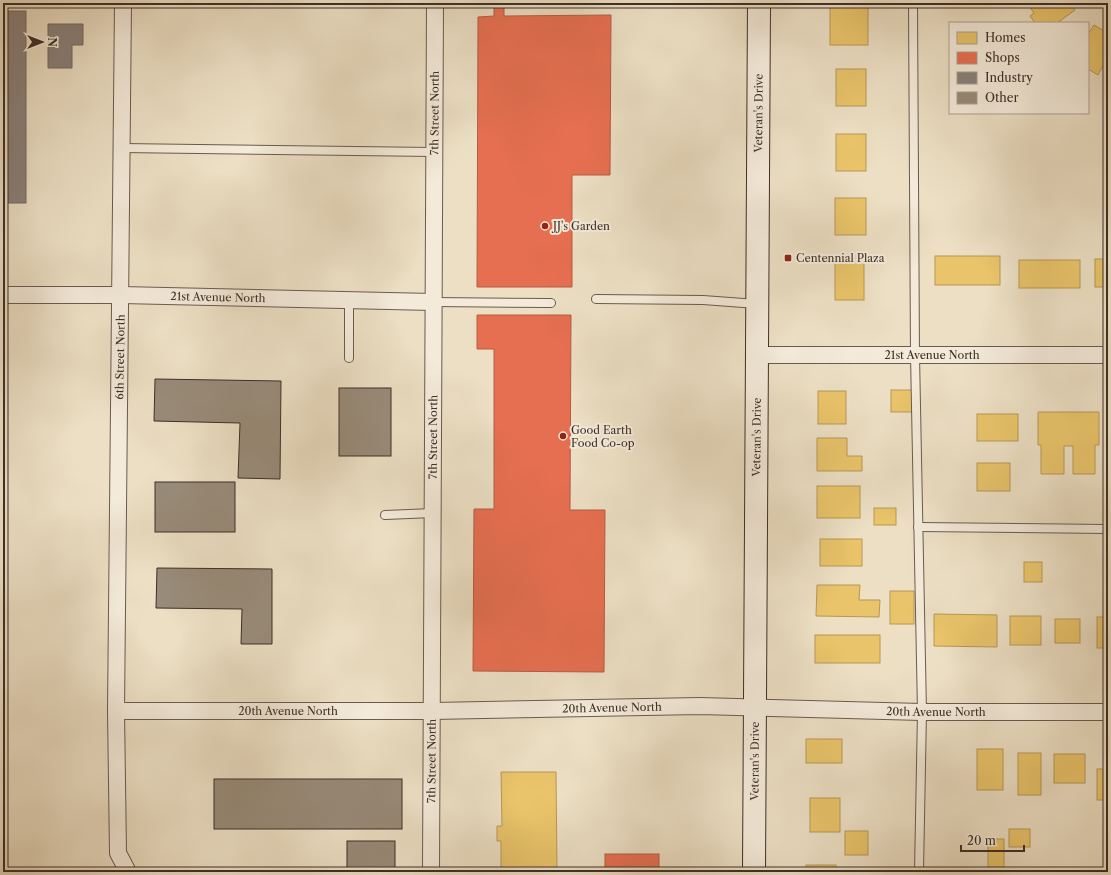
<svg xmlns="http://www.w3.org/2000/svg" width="1111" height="875" font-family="'Libre Caslon Text',serif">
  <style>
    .homes { fill: #e9c46a; stroke: #b69756 }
    .shops { fill: #e76f51; stroke: #b45c45 }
    .industry { fill: #8a817c; stroke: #736863 }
    .building { fill: #988b79; stroke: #3e2f28 }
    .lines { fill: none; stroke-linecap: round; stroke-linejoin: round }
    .lane-casing { stroke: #6a5b4f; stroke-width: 10 }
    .street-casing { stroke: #6a5b4f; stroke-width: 18 }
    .secondary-casing { stroke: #3e2f28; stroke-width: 24 }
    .lane { stroke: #f3ead9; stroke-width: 8 }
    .street { stroke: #f3ead9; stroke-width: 16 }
    .secondary { stroke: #f3ead9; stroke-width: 22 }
    .poi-dot { fill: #8f2418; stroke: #f3ead9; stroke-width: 1.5 }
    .labels { text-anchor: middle; stroke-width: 4; stroke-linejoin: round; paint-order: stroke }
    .street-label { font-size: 11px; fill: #3e2f28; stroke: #f3ead9 }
    .poi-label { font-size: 11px; fill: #3e2f28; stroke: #f3ead9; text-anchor: start }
  </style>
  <rect width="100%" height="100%" fill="#ecdfc4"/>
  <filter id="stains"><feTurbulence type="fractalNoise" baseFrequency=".005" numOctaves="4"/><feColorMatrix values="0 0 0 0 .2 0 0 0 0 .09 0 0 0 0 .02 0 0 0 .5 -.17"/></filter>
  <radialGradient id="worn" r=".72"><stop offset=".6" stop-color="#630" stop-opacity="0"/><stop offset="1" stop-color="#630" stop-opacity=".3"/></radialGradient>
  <!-- homes -->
  <g class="homes">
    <rect x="830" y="3" width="38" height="42"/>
    <path d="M1027 3H1070L1075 10 1057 23H1035L1030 16 1034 13Z"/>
    <path d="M1094 25 1108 33V70L1103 66 1098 75 1088 69V34Z"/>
    <rect x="836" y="69" width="30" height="37"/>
    <rect x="836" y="134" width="30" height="37"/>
    <rect x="835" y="198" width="31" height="37"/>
    <rect x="935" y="256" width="65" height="29"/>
    <rect x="1095" y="259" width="13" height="28"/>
    <rect x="1019" y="260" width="61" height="28"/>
    <rect x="835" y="262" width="29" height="38"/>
    <rect x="891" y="390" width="22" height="22"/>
    <rect x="818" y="391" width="28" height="33"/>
    <path d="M1038 412H1099V445H1095V474H1073V446H1064V474H1041V445H1038Z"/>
    <rect x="977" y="414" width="41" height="27"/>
    <path d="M817 438H847V456H862V471H817Z"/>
    <rect x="977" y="463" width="33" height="28"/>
    <rect x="817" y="486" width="43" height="32"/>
    <rect x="874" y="508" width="22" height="17"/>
    <rect x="820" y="539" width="42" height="27"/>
    <rect x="1024" y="562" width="18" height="20"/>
    <path d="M817 585H860L859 600H880L879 617 816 616Z"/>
    <rect x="890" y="591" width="24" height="33"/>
    <path d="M934 614 997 615V647L934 646Z"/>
    <rect x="1010" y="616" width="31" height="29"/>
    <rect x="1097" y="617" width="11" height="31"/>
    <rect x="1055" y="619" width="25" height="24"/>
    <rect x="815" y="635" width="65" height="28"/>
    <rect x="806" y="739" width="36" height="24"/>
    <rect x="977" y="749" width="26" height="41"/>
    <rect x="1018" y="753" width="23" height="42"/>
    <rect x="1054" y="754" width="31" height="29"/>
    <rect x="1097" y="769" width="11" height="31"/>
    <path d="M501 772H556L557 871H501V841H497V826H502Z"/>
    <rect x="810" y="798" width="30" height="34"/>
    <rect x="1009" y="829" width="21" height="18"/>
    <rect x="845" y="831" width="23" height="24"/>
    <rect x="988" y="839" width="16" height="33"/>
    <rect x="806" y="865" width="30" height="7"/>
  </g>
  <!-- shops -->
  <g class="shops">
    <path d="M494 5H504V16L611 15 610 175H572V287H477L478 17 494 16Z"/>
    <path d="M477 315H571L570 510H605L604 672 473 671 474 509H494V349H477Z"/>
    <rect x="605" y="854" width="54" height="18"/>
  </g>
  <!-- industry -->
  <g class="industry">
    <rect x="3" y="11" width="23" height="192"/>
    <path d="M48 24H83V45H72V68H48Z"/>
  </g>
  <!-- building -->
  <g class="building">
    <path d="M155 379 281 381 280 479 238 478 240 423 154 421Z"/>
    <rect x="339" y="388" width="52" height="68"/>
    <rect x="155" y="482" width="80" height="50"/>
    <path d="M157 568 272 569V644H241L242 609 156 608Z"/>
    <rect x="214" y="779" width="188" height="50"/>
    <rect x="347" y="841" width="48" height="28"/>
  </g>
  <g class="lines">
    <defs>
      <g id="lane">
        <path d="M913 3 915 355 922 712 919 872"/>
        <path d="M121 148 434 152"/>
        <path d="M596 299 703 300 757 304"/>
        <path d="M433 302 551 303"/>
        <path d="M349 358V300"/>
        <path d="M385 515 433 513"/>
        <path d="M918 527 1108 529"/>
      </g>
      <g id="street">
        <path d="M123 3 116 711 118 853 128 872"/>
        <path id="s1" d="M3 295H121L433 302"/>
        <path id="s2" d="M757 355H1108"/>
        <path id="s3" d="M116 711H432L700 706 922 712H1108"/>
        <path id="s4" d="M431 872 435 3"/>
      </g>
      <g id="secondary">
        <path id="s5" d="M754 872 759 3"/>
      </g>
    </defs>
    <!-- lane casing -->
    <use href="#lane" class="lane-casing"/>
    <!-- street casing -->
    <use href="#street" class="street-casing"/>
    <!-- secondary casing -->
    <use href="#secondary" class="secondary-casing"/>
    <!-- lane -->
    <use href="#lane" class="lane"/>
    <!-- street -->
    <use href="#street" class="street"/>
    <!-- secondary -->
    <use href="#secondary" class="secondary"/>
  </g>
  <!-- markers -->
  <g class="poi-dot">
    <circle cx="545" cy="226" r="4"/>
    <rect x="784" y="254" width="8" height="8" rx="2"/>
    <circle cx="563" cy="436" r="4"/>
  </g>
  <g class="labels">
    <!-- street labels -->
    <g class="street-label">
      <text dy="4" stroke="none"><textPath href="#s4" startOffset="759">7th Street North</textPath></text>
      <text dy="4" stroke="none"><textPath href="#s5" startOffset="759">Veteran's Drive</textPath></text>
      <text dy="4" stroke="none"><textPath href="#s1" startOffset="215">21st Avenue North</textPath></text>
      <text dy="4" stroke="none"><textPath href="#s2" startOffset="175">21st Avenue North</textPath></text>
      <text transform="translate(120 357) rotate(-89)" y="4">6th Street North</text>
      <text dy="4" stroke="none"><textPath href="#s4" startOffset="435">7th Street North</textPath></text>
      <text dy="4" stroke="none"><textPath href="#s5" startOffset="435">Veteran's Drive</textPath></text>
      <text dy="4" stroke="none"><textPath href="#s3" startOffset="496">20th Avenue North</textPath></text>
      <text dy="4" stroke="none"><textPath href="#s3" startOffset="172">20th Avenue North</textPath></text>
      <text dy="4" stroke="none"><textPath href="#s3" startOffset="820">20th Avenue North</textPath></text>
      <text dy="4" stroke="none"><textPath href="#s4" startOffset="111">7th Street North</textPath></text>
      <text dy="4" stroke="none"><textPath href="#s5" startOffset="111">Veteran's Drive</textPath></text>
    </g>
    <!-- poi labels -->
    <g class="poi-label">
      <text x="553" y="230">JJ's Garden</text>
      <text x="796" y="262">Centennial Plaza</text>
      <text x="571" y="434">Good Earth<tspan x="571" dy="13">Food Co-op</tspan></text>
    </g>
  </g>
  <!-- margin -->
  <rect width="1111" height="875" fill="none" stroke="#ecdfc4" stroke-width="16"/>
  <rect x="4" y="4" width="1103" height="867" fill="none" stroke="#3e2f28" stroke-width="2"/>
  <rect x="8" y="8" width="1095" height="859" fill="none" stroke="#3e2f28"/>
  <!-- legend -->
  <rect x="949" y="22" width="140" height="92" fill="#f3ead9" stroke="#ab9f92"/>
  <rect x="957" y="32" width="20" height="12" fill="#e9c46a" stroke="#ab9f92"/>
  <text x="985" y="42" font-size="12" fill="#3e2f28">Homes</text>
  <rect x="957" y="52" width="20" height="12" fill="#e76f51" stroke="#ab9f92"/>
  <text x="985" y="62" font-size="12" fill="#3e2f28">Shops</text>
  <rect x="957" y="72" width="20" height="12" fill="#8a817c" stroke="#ab9f92"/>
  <text x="985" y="82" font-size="12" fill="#3e2f28">Industry</text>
  <rect x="957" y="92" width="20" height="12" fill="#988b79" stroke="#ab9f92"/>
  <text x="985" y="102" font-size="12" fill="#3e2f28">Other</text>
  <!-- north arrow -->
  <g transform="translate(42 42) rotate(90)" stroke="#f3ead9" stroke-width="3" paint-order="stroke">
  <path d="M0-3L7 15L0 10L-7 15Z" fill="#3e2f28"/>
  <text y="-6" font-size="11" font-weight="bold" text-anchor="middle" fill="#3e2f28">N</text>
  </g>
  <!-- scale -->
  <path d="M961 845v6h63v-6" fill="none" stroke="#3e2f28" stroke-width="2"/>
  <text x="967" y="845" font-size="12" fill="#3e2f28" stroke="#f3ead9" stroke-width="3" paint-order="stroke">20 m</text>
  <rect width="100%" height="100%" filter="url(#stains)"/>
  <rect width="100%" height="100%" fill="url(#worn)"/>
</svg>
